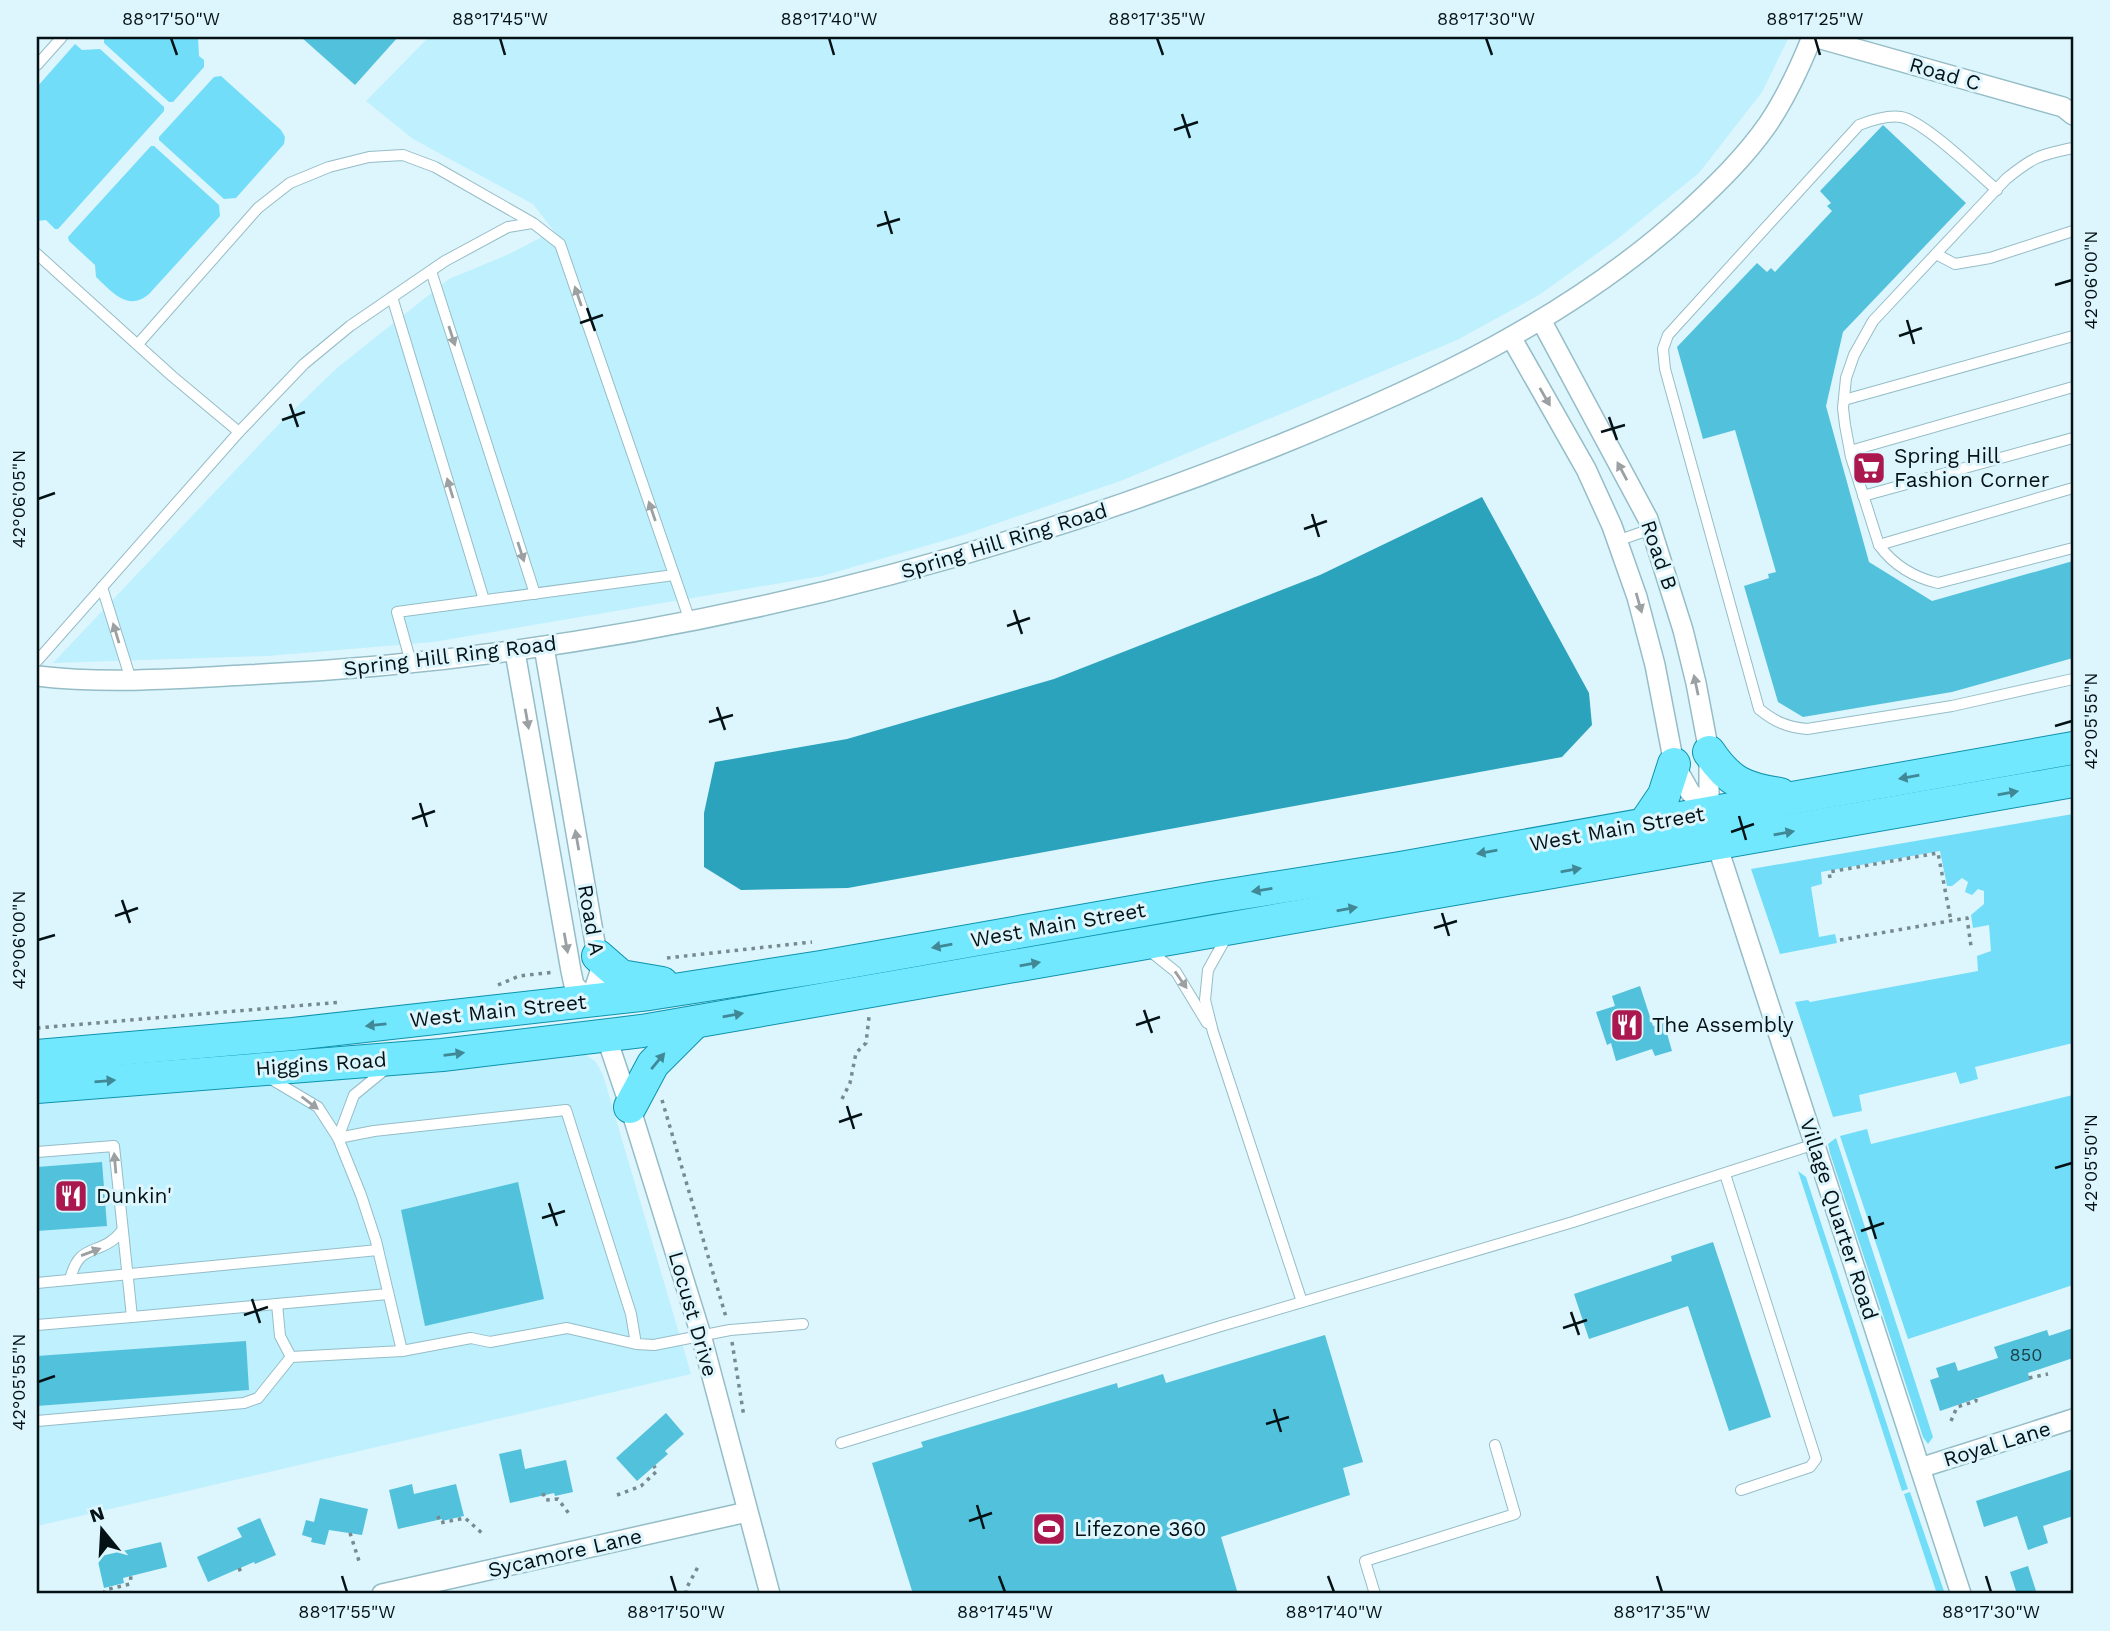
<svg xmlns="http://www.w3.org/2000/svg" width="2110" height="1631" font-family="'Work Sans',sans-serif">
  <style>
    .built { fill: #bef0fe }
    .green { fill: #72ddf8 }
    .water { fill: #2ca3bd }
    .building { fill: #52c1db }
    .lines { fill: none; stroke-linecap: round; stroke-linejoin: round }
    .service-casing { stroke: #95bdc7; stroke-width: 12 }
    .minor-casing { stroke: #95bdc7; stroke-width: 22 }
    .primary-casing { stroke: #0e93ad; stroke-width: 34 }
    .path { stroke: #778a8f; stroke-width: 3.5; stroke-dasharray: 3.5 5; stroke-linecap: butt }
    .service { stroke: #fff; stroke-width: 10 }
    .minor { stroke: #fff; stroke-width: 19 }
    .primary { stroke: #72e8fe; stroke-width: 32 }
    .oneway { fill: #9ba0a2 }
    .oneway2 { fill: #408896 }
    .ticks { fill: none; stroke: #041216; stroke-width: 2.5 }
    .labels { text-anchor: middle; stroke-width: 6; stroke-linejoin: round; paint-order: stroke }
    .number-label { font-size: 18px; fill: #183e47 }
    .street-label { font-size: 21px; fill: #041216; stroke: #ddf5fc }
    .poi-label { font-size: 21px; fill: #041216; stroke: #ddf5fc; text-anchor: start }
    .neatline { fill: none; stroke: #041216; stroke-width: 2.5 }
    .ticks-label { font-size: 18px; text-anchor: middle; fill: #041216 }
  </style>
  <rect width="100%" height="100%" fill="#ddf5fc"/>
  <!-- built -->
  <g class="built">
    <path d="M429 37H1789L1762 92 1699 173 1616 240 1539 295 1457 340 1123 480 963 535 822 576 433 642 267 656 53 663 281 422 337 368 449 279 507 255 554 231 533 204 413 139 366 101Z"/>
    <path d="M575 1053 586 1055 596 1062 603 1075 691 1374 37 1526V1100Z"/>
  </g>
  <!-- green -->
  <g class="green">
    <path d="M104 37H198L199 56 204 60V67L173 102H169L104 43Z"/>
    <path d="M75 44 82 50 100 49 164 107V111L58 229H55L46 220 37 221V87Z"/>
    <path d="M221 76 281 130 285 137 284 144 236 198 224 199 159 140V137L214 77Z"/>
    <path d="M151 146H154L219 205 220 216 149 294C128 312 112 292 96 277L95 265 69 241 68 237Z"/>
    <path d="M2073 814V1043L1975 1067 1978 1079 1960 1084 1956 1072 1859 1095 1862 1111 1833 1117 1795 1002 1808 1000 1810 1002 1978 971 1977 956 1991 951 1989 925 1973 928 1971 915 1984 904V891L1978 889 1972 895 1965 892 1968 882 1962 878 1952 886H1947L1940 851 1821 872 1822 884 1811 887 1819 937 1835 934 1837 943 1780 954 1751 869Z"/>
    <path d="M2073 1095V1285L1908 1339 1840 1136 1867 1129 1871 1144Z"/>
    <path d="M1836 1138 1933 1437 1928 1444 1923 1437 1830 1153 1828 1144Z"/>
    <path d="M1798 1171 1806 1177 1908 1489 1902 1491Z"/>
    <path d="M1910 1492 1945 1594H1937L1904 1494Z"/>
  </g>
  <!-- water -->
  <path class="water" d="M1482 497 1589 693 1592 725 1562 757 848 888 741 890 704 867V813L715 762 847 739 1054 679 1320 575Z"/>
  <!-- building -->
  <g class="building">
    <path d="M301 37H398L355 85Z"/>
    <path d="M1883 125 1966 203 1843 332 1826 406 1869 562 1932 601 2073 561V658L1952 692 1803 717 1778 702 1744 586 1769 578 1768 574 1776 572 1735 430 1703 439 1677 347 1757 263 1767 272 1771 268 1775 272 1832 211 1827 206 1831 203 1820 191Z"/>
    <path d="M1640 986 1653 1026 1664 1023 1672 1051 1655 1056 1652 1049 1616 1061 1611 1043 1607 1045 1596 1012 1615 1006 1612 996Z"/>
    <path d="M102 1162 107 1226 37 1231V1167Z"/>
    <path d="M518 1182 544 1299 425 1326 401 1210Z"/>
    <path d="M1713 1242 1771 1417 1729 1431 1688 1306 1589 1339 1574 1294 1672 1261 1671 1256Z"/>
    <path d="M2073 1328V1358L2028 1373 2030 1380 1940 1411 1930 1380 1939 1377 1936 1368 1955 1362 1958 1371 1998 1358 1994 1347 2047 1330 2049 1336Z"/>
    <path d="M1325 1335 1363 1462 1343 1468 1350 1495 1221 1537 1238 1594H913L872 1463 923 1447 921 1442 1117 1383 1118 1388 1163 1374 1166 1383Z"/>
    <path d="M246 1341 249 1390 37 1406V1356Z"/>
    <path d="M666 1413 684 1434 665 1451 668 1454 637 1481 616 1458Z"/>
    <path d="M521 1449 525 1469 566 1460 573 1492 555 1496 554 1493 510 1503 499 1454Z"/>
    <path d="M2073 1469V1516L2043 1526 2048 1543 2028 1550 2017 1516 1984 1527 1976 1501Z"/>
    <path d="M412 1484 414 1494 456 1484 464 1516 442 1521V1519L398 1529 389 1490Z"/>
    <path d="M320 1498 368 1509 362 1535 329 1530 325 1545 311 1542 312 1538 302 1535 306 1520 314 1522Z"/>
    <path d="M260 1518 276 1555 255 1564 254 1562 208 1582 197 1557 242 1537 237 1528Z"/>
    <path d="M161 1542 167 1567 123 1578 124 1583 104 1588 97 1557Z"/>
    <path d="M2028 1566 2037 1594H2017L2010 1572Z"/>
  </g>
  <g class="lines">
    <defs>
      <g id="service">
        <path d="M37 65 62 37"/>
        <path d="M2073 148C2039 155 2033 157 2006 179L1873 321 1854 355 1846 378 1843 408 1845 425 1851 457 1879 545C1893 565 1915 578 1938 583L2073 548"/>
        <path d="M1997 190C1977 173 1924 121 1901 117 1887 115 1872 120 1859 125L1668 335 1663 349 1665 369 1759 709C1775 722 1787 727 1807 729L1952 706 2073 679"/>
        <path d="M37 254 172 376 239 432"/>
        <path d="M1936 254 1955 264 1990 258 2073 231"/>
        <path d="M431 271 535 594"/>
        <path d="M392 297 484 600"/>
        <path d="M138 344 258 208 290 183 329 167 369 157 403 155 435 167 533 223 560 244 690 621"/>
        <path d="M1844 400 2073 336"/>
        <path d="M1850 451 2073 387"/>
        <path d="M1863 496 2073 438"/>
        <path d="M1617 541 1651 529"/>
        <path d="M1879 545 2073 488"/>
        <path d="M102 587 131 680"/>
        <path d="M37 661 239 432 304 364 350 326 445 261 508 227 532 223"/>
        <path d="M411 663 397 612 674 575"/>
        <path d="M1227 936 1208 970 1205 1000 1213 1032 1302 1302"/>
        <path d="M1150 951 1176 972 1207 1023"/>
        <path d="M271 1079 318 1107 338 1138 354 1095 387 1068"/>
        <path d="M37 1152 114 1146 132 1317 388 1294"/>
        <path d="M1725 1174 1816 1459 1810 1467 1741 1490"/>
        <path d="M70 1280C79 1240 100 1258 122 1231"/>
        <path d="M37 1283 378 1250"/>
        <path d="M277 1304 280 1336 291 1357"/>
        <path d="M37 1325 132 1317"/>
        <path d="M636 1344 631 1314 566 1110 374 1131 338 1138 361 1195 376 1241 402 1351 471 1338 490 1342 567 1328 636 1344 654 1345 730 1330 803 1324"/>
        <path d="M37 1421 244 1403 258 1398 291 1357 402 1351"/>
        <path d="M841 1443 1221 1326 1573 1222 1815 1144"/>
        <path d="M1375 1594 1365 1561 1515 1514 1495 1445"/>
      </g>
      <g id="minor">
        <path d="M1814 37 2063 107 2073 115"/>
        <path d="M1541 320 1648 519 1683 630 1696 683 1709 752V812L1717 845 1961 1594"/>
        <path d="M1511 337 1586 469 1612 526 1637 597 1655 665 1674 764 1690 792 1709 812"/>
        <path d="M515 652 571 971 574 985 590 1001 600 972 544 647"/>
        <path d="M37 676C105 684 175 679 244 675 600 659 948 578 1279 445 1425 386 1570 319 1688 211 1717 184 1745 157 1768 124 1786 97 1800 67 1812 37"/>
        <path d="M606 1036 630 1107 701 1335 770 1594"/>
        <path d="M1920 1468 2073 1419"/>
        <path d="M382 1594 747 1512"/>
      </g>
      <g id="primary">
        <path d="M1709 752C1729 782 1745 789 1780 794"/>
        <path d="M1645 823 1664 795 1674 764"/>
        <path d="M598 956 621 976 662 983"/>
        <path d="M37 1056 293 1034 649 994 821 967 1211 898 1400 868 2073 748"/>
        <path d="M37 1087 442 1055 642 1031 2073 781"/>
        <path d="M630 1107 653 1064 695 1022"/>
      </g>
    </defs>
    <!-- service casing -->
    <use href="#service" class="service-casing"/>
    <!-- minor casing -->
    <use href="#minor" class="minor-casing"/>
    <!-- primary casing -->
    <use href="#primary" class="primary-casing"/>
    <!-- path -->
    <g class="path">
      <path d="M1830 878 1829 872 1938 853 1951 921"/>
      <path d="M1840 940 1967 918 1971 946"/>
      <path d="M667 958 812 942"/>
      <path d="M498 985 519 976 555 972"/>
      <path d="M37 1028 342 1002"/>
      <path d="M842 1099 850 1083 856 1053 866 1043 869 1017"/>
      <path d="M662 1100 726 1317"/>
      <path d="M732 1342 744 1417"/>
      <path d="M2029 1378 2048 1374"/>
      <path d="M1951 1421 1957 1407 1976 1401V1399"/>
      <path d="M543 1493 545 1500 558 1499 570 1515"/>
      <path d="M617 1495 641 1486 657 1471 654 1466"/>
      <path d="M438 1516 440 1523 465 1518 483 1534"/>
      <path d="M350 1533 359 1561"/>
      <path d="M239 1568 242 1575"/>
      <path d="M566 1593 567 1594"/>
      <path d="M104 1594 105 1590 130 1584 131 1576"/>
      <path d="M686 1594V1589L699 1565"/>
    </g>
    <!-- service -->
    <use href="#service" class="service"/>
    <!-- minor -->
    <use href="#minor" class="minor"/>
    <!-- primary -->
    <use href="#primary" class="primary"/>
  </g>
  <!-- one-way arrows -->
  <defs><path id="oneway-solid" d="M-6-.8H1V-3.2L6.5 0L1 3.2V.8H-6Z" transform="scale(1.75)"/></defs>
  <g class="oneway">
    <use href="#oneway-solid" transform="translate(578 296) rotate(-109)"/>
    <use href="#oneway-solid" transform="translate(452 336) rotate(72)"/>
    <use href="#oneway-solid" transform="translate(1545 397) rotate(60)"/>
    <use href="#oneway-solid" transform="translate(1622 471) rotate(-118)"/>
    <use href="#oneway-solid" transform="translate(450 488) rotate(-107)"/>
    <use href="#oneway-solid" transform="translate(652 511) rotate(-109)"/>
    <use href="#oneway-solid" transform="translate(521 552) rotate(72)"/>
    <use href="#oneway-solid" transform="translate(1639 603) rotate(74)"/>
    <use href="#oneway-solid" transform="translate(116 633) rotate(-107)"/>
    <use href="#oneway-solid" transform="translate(1696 685) rotate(-102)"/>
    <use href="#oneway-solid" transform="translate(527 719) rotate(80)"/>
    <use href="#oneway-solid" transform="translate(577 840) rotate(-100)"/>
    <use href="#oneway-solid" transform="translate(566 943) rotate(80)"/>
    <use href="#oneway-solid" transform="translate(1181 980) rotate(55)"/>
    <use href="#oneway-solid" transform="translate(310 1103) rotate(37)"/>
    <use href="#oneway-solid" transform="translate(115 1163) rotate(-95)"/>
    <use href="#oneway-solid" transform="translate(91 1252) rotate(-20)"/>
  </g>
  <g class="oneway2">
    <use href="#oneway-solid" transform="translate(1909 777) rotate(170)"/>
    <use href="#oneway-solid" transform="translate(2008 793) rotate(-10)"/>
    <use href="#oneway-solid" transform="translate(1784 833) rotate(-10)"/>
    <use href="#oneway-solid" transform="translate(1487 852) rotate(170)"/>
    <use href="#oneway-solid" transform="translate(1571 870) rotate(-10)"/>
    <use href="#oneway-solid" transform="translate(1262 890) rotate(171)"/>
    <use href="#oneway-solid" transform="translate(1347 909) rotate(-10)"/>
    <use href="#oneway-solid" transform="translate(942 946) rotate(170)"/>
    <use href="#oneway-solid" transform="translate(1030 964) rotate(-10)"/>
    <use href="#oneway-solid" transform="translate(733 1015) rotate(-10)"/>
    <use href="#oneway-solid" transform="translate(376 1025) rotate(174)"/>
    <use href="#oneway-solid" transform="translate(454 1054) rotate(-7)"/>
    <use href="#oneway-solid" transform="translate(658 1061) rotate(-50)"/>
    <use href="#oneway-solid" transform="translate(105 1081) rotate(-5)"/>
  </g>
  <!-- ticks -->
  <path class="ticks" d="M171 38 177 55M500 38 505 55M829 38 834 55M1157 38 1163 55M1486 38 1492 55M1815 38 1820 55M1182 114 1190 138M1174 130 1198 122M885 211 892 234M877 226 900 219M2055 285 2072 280M587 308 595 331M1907 320 1914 344M580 323 603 315M1899 336 1922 328M290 404 298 427M1609 417 1617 440M282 420 305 412M1601 432 1625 425M38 499 55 493M1312 514 1319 537M1304 529 1327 521M1014 610 1022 634M1007 626 1030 618M717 707 725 730M709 722 733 715M2055 726 2072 721M420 803 427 827M1739 816 1746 840M412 819 435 811M1731 832 1754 824M122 900 130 923M1442 913 1449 936M115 916 138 908M1434 928 1457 921M38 940 55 935M1144 1010 1152 1033M1136 1025 1160 1017M847 1106 854 1129M839 1122 862 1114M2055 1168 2072 1163M549 1203 557 1226M1869 1216 1876 1239M542 1218 565 1211M1861 1231 1884 1223M252 1299 260 1323M1571 1312 1579 1335M244 1315 268 1307M1563 1328 1587 1320M38 1382 55 1376M1274 1409 1281 1432M1266 1424 1289 1417M977 1505 984 1529M969 1521 992 1513M342 1576 347 1592M671 1576 676 1592M999 1576 1005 1592M1328 1576 1334 1592M1657 1576 1662 1592M1986 1576 1991 1592"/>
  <!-- icons -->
  <defs>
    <symbol id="supermarket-square" viewBox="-11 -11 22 22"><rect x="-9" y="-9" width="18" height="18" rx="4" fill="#aa184f" stroke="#ddf5fc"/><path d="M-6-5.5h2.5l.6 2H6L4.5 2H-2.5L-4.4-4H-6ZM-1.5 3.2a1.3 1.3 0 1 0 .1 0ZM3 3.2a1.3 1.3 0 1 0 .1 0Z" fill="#fff"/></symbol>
    <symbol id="restaurant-square" viewBox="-11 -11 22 22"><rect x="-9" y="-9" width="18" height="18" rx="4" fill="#aa184f" stroke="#ddf5fc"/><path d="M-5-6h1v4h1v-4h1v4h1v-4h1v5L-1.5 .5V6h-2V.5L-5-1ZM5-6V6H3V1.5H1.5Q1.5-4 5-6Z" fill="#fff"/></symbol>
    <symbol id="stadium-square" viewBox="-11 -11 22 22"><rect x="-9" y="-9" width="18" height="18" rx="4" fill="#aa184f" stroke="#ddf5fc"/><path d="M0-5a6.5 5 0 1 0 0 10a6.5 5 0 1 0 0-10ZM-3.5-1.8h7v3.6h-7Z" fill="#fff"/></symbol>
  </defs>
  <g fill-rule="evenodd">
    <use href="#supermarket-square" x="1850" y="449" width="38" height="38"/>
    <use href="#restaurant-square" x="1608" y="1006" width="38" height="38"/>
    <use href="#restaurant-square" x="52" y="1177" width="38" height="38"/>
    <use href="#stadium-square" x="1030" y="1510" width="38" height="38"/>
  </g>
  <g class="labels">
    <!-- number labels -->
    <g class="number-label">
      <text x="2026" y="1361">850</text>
    </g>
    <!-- street labels -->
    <g class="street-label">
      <text transform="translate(1945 74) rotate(16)" y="7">Road C</text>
      <text transform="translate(1004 541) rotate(-17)" y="7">Spring Hill Ring Road</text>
      <text transform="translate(1659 555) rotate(71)" y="7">Road B</text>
      <text transform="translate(450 656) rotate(-7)" y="7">Spring Hill Ring Road</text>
      <text transform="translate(1617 829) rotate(-10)" y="7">West Main Street</text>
      <text transform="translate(591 920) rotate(80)" y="7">Road A</text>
      <text transform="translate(1058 925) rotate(-10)" y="7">West Main Street</text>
      <text transform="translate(498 1011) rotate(-6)" y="7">West Main Street</text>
      <text transform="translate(321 1064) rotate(-4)" y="7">Higgins Road</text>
      <text transform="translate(1839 1219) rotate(72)" y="7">Village Quarter Road</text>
      <text transform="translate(693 1314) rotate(74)" y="7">Locust Drive</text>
      <text transform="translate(1997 1444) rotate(-17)" y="7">Royal Lane</text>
      <text transform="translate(565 1553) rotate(-13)" y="7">Sycamore Lane</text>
    </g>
    <!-- poi labels -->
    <g class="poi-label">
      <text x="1894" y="463">Spring Hill<tspan x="1894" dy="24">Fashion Corner</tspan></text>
      <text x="1652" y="1032">The Assembly</text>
      <text x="96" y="1203">Dunkin'</text>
      <text x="1074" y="1536">Lifezone 360</text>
    </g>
  </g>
  <!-- border -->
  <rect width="2110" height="1631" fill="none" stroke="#ddf5fc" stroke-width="77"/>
  <!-- north arrow -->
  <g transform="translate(102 1530) rotate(342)" stroke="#ddf5fc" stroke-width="5" paint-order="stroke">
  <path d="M0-5L12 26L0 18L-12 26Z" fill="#041216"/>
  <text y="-10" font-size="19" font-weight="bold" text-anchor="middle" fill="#041216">N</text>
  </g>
  <rect x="38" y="38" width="2034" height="1554" class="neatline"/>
  <g class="ticks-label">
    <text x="171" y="25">88°17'50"W</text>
    <text x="500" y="25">88°17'45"W</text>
    <text x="829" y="25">88°17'40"W</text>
    <text x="1157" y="25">88°17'35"W</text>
    <text x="1486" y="25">88°17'30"W</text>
    <text x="1815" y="25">88°17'25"W</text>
    <text transform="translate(2091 280) rotate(-90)" y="6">42°06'00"N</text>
    <text transform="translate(19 499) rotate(-90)" y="6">42°06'05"N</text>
    <text transform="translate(2091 721) rotate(-90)" y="6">42°05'55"N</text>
    <text transform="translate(19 940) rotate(-90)" y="6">42°06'00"N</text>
    <text transform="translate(2091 1163) rotate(-90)" y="6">42°05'50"N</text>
    <text transform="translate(19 1382) rotate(-90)" y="6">42°05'55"N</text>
    <text x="347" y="1618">88°17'55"W</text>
    <text x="676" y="1618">88°17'50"W</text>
    <text x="1005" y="1618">88°17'45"W</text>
    <text x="1334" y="1618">88°17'40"W</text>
    <text x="1662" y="1618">88°17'35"W</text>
    <text x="1991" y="1618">88°17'30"W</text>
  </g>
</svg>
